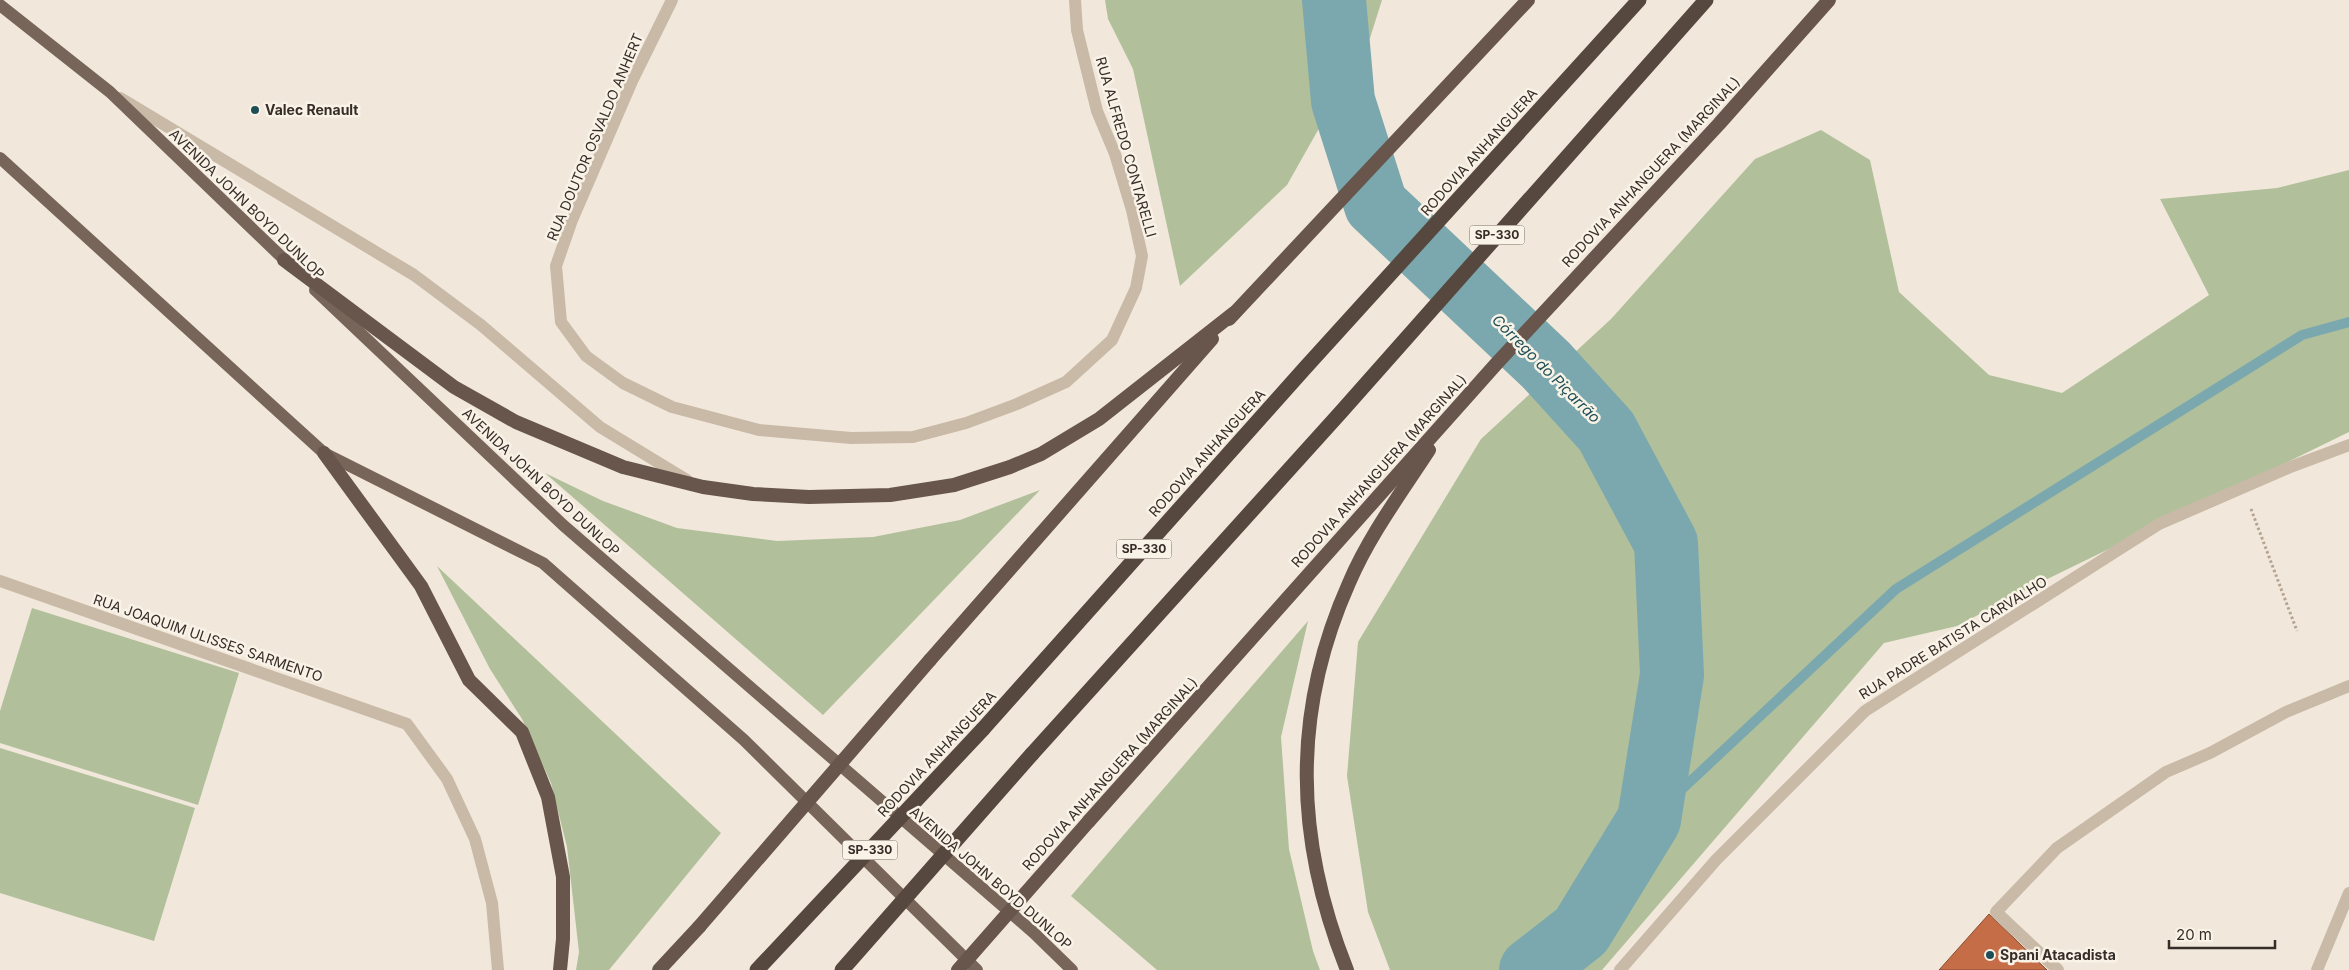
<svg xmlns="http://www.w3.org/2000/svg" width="2349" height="970" font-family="Inter,sans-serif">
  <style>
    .green { fill: #b1c09b }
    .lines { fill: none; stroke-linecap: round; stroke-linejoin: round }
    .stream { stroke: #7ba8ae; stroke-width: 10 }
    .river { stroke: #7ba8ae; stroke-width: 64 }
    .building { fill: #c46d47; stroke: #894c32 }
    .path { stroke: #b5a392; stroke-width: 3; stroke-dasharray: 2.5 2.5; stroke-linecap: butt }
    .service { stroke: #c9b9a7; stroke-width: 12 }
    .minor { stroke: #c9b9a7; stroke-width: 12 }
    .primary { stroke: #786559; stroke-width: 12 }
    .trunk { stroke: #68564c; stroke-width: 14 }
    .motorway { stroke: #57483f; stroke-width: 15 }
    .trunk-bridge { stroke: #68564c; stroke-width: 14 }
    .motorway-bridge { stroke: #57483f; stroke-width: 15 }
    .poi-dot { fill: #1e4f57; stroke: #f9f2e7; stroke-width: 2 }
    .labels { text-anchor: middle; stroke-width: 5; stroke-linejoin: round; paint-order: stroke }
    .shield { fill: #f9f2e7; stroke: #706861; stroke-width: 1 }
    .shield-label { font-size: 12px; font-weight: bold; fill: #362d28 }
    .poi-label { font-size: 14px; font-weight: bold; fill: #362d28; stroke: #f9f2e7; text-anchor: start }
    .street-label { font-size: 14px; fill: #362d28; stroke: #f9f2e7 }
    .water-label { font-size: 15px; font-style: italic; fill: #1e4f57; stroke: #f9f2e7 }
  </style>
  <rect width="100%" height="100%" fill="#f1e8db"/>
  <!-- green -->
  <g class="green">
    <path d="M1105 0H1382L1370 38 1287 185 1180 286 1133 69 1108 19Z"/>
    <path d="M1821 130 1870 160 1899 292 1989 375 2062 393 2209 295 2160 199 2277 188 2349 170V432L2033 586 1957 626 1884 643 1602 970H1390L1368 912 1347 776 1358 642 1481 439 1611 319 1755 159Z"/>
    <path d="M545 473 603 501 677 528 777 541 873 537 960 520 1040 490 823 715Z"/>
    <path d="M437 566 721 833 609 970H576L579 952 567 847 551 783 522 719 490 669Z"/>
    <path d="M32 608 239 673 198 805 0 743V711Z"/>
    <path d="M1308 621 1281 737 1289 849 1313 951 1320 970H1157L1071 896Z"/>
    <path d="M0 748 195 808 154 941 0 893Z"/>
  </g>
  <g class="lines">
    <!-- stream -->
    <path class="stream" d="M1649 820 1896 589 2302 335 2349 322"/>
    <!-- river -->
    <path class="river" d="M1334 0 1343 101 1376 205 1546 365 1606 431 1666 543 1672 675 1649 820 1581 931 1531 970"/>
  </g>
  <!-- building -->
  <path class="building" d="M1989 914 2047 970H1939Z"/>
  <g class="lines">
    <!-- path -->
    <path class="path" d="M2251 509 2297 631"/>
    <!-- service -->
    <g class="service">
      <path d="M120 98 414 275 481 325 600 427 687 480"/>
      <path d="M2058 970 1996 912 2057 848 2166 772 2210 753 2286 712 2349 686"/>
      <path d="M2317 970 2349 893"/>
    </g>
    <!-- minor -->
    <g class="minor">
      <path d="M672 0 632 81 572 220 556 266 561 322 586 356 623 383 672 407 759 430 851 438 913 437 966 423 1017 404 1066 382 1112 340 1136 288 1142 256 1132 210 1115 154 1097 111 1077 30 1075 0"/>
      <path d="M0 581 407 724 447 779 475 839 492 903 498 970"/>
      <path d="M1620 970 1716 860 1865 711 2159 524 2288 468 2349 445"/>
    </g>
    <!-- primary -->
    <g class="primary">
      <path d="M0 5 110 92 292 267"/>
      <path d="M0 158 324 453 543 563 744 740 977 970"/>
      <path d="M315 290 563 525 1034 933 1072 970"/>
    </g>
    <!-- trunk -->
    <g class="trunk">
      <path d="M284 260 454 387 516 422 623 467 703 487 753 494 809 497 890 495 954 485 1010 467 1041 454 1099 419 1234 313"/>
      <path d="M1229 319 1528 0"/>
      <path d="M324 453 421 586 469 680 522 732 548 797 563 877V939L560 970"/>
      <path d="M930 660 1212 339"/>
      <path d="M1089 821 1497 363 1719 124 1829 0"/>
      <path d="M659 970 699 927"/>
      <path d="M1347 970C1295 840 1291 713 1349 583 1369 536 1401 493 1429 450"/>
    </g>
    <!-- motorway -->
    <g class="motorway">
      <path d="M983 729 1305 368 1639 0"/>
      <path d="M1032 754 1341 412 1706 0"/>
    </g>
    <!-- trunk-bridge -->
    <g class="trunk-bridge">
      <path d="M699 927 930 660"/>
      <path d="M958 970 1089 821"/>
    </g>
    <!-- motorway-bridge -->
    <g class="motorway-bridge">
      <path d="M757 970 983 729"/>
      <path d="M842 970 1032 754"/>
    </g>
  </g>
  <!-- markers -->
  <g class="poi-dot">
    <circle cx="255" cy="110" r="5"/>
    <circle cx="1990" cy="955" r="5"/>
  </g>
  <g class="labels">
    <!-- shield labels -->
    <g class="shield">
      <rect x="1469.5" y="225.5" width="55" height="19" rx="4"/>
      <rect x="1116.5" y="539.5" width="55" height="19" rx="4"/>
      <rect x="842.5" y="840.5" width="55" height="19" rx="4"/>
    </g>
    <g class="shield-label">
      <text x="1497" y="239">SP-330</text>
      <text x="1144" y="553">SP-330</text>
      <text x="870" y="854">SP-330</text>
    </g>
    <!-- poi labels -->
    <g class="poi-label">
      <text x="265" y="115">Valec Renault</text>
      <text x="2000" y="960">Spani Atacadista</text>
    </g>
    <!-- street labels -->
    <g class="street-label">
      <text transform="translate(595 137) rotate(-67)" y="5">RUA DOUTOR OSVALDO ANHERT</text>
      <text transform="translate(1126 147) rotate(74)" y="5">RUA ALFREDO CONTARELLI</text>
      <text transform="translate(1479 152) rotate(-48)" y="5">RODOVIA ANHANGUERA</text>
      <text transform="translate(1651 172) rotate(-47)" y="5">RODOVIA ANHANGUERA (MARGINAL)</text>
      <text transform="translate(247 204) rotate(44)" y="5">AVENIDA JOHN BOYD DUNLOP</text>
      <text transform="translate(1207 453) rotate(-48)" y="5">RODOVIA ANHANGUERA</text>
      <text transform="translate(1379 471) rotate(-48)" y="5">RODOVIA ANHANGUERA (MARGINAL)</text>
      <text transform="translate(541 482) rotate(43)" y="5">AVENIDA JOHN BOYD DUNLOP</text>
      <text transform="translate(208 638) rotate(19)" y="5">RUA JOAQUIM ULISSES SARMENTO</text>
      <text transform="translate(1953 638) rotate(-32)" y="5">RUA PADRE BATISTA CARVALHO</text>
      <text transform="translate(937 754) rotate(-47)" y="5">RODOVIA ANHANGUERA</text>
      <text transform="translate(1110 774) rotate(-48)" y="5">RODOVIA ANHANGUERA (MARGINAL)</text>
      <text transform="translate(991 878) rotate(41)" y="5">AVENIDA JOHN BOYD DUNLOP</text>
    </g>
    <!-- water labels -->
    <g class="water-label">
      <text transform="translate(1546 369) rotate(45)" y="5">Córrego do Piçarrão</text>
    </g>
  </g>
  <!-- scale -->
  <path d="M2169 940v8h106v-8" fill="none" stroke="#362d28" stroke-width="2.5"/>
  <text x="2176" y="940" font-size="15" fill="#362d28" stroke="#f9f2e7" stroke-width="4" paint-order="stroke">20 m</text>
</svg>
